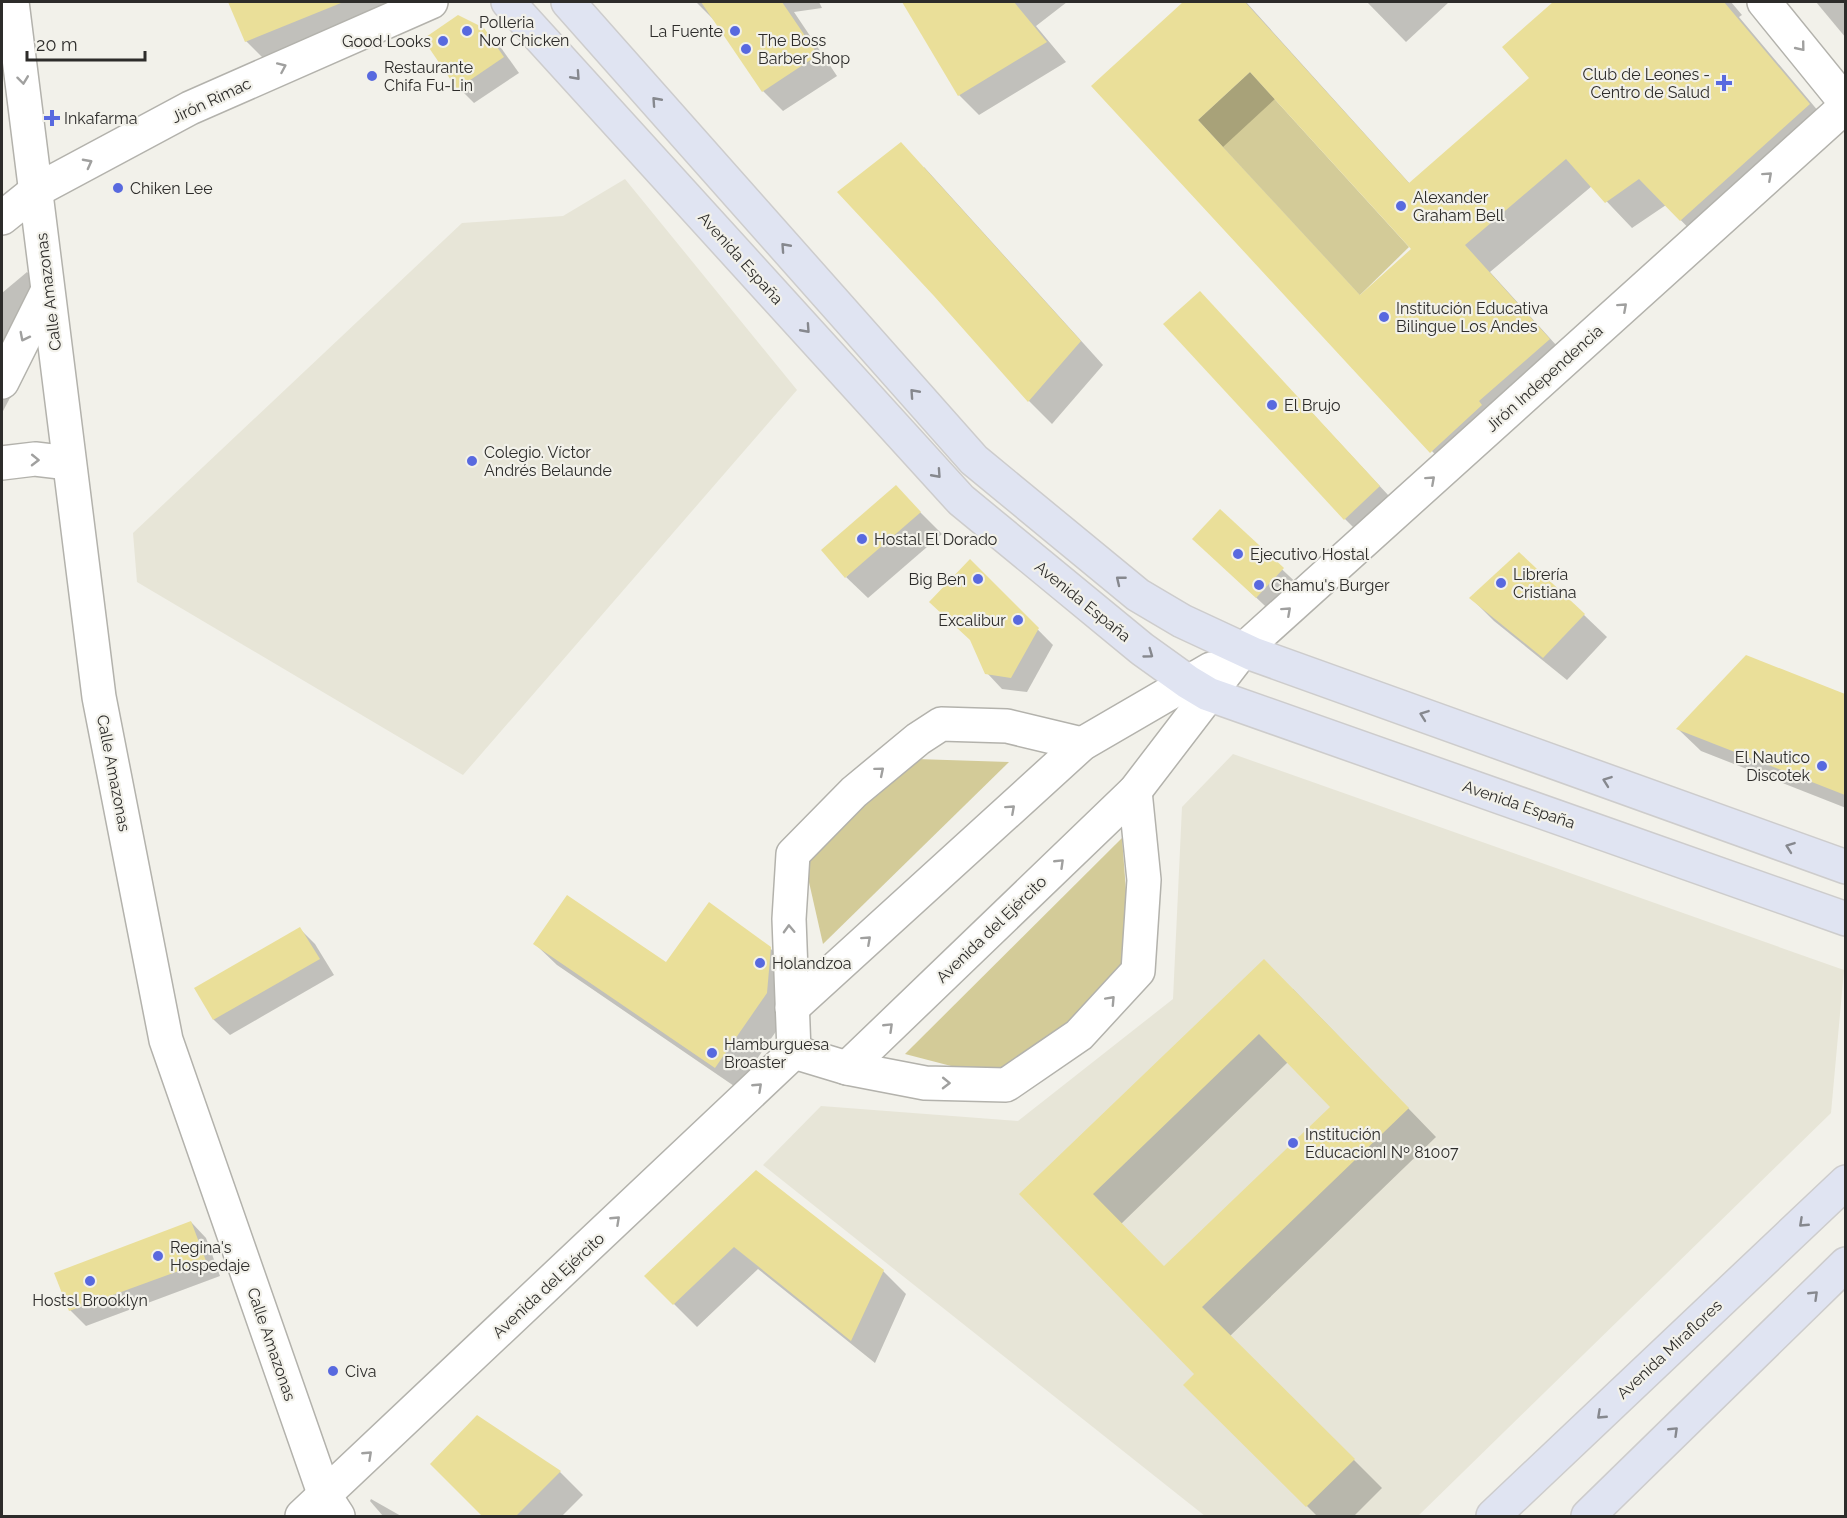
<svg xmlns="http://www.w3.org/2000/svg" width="1847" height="1518" font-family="Raleway,sans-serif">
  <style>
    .built { fill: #e7e5d7 }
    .green { fill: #d3cb98 }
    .shadow { fill: #0003; fill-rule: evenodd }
    .building { fill: #eadf99; fill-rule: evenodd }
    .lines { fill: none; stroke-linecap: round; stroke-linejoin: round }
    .minor-casing { stroke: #b3b2ac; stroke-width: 36 }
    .major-casing { stroke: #cdcccc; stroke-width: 36 }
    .minor { stroke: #fff; stroke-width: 33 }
    .major { stroke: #e0e4f2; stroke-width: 33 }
    .oneway { stroke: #a0a09f }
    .oneway2 { stroke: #86888e }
    .poi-dot { fill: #5869df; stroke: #f2f1ea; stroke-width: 2 }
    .labels { text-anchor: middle; stroke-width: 4.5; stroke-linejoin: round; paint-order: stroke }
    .poi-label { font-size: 16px; fill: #2d2c2a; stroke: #f2f1ea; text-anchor: start }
    .street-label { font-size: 16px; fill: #2d2c2a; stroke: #f2f1ea }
  </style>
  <rect width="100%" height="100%" fill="#f2f1ea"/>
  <!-- built -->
  <g class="built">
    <path d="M625 179 797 390 463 775 137 582 133 533 462 223 563 216Z"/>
    <path d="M1233 754 1844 970 1831 1113 1418 1516H1205L763 1165 821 1106 1018 1121 1173 999 1182 807Z"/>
  </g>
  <!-- green -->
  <g class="green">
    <path d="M1250 72 1409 247 1360 295 1198 120Z"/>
    <path d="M916 759 1009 762 823 944 804 860Z"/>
    <path d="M1122 838 1132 970 1005 1080 905 1054Z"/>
  </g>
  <!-- shadow -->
  <g class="shadow">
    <path d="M230 2H438L273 68 246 41Z"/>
    <path d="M696 2H819L822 8 794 12 837 76 783 111 763 91 717 23Z"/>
    <path d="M904 2H1067L1036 26 1066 62 979 115 959 95Z"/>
    <path d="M1185 2H1198L1220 24 1223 22 1214 2H1246L1410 184 1531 78 1504 47 1555 2H1731L1742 15 1739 17 1835 131 1707 247 1666 205 1632 228 1592 186 1490 272 1575 366 1457 478 1093 86ZM1276 98 1413 249 1361 296 1223 147Z"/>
    <path d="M1367 2H1449L1406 42Z"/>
    <path d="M1816 2H1846V38Z"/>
    <path d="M483 29 499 45 519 73 474 103 459 88Z"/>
    <path d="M924 167 1103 365 1052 424 1029 401 935 295Z"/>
    <path d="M27 272 56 302 57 309 2 413V293Z"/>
    <path d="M1222 316 1402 510 1368 542 1345 519Z"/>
    <path d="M917 509 942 534 868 598 846 577Z"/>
    <path d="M1220 511 1306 592 1280 620 1194 539Z"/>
    <path d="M970 561 1053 645 1027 692 1002 689 987 673Z"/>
    <path d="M1471 598 1584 615 1607 637 1567 680 1494 621Z"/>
    <path d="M1746 657 1846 695V808L1701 751 1678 729Z"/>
    <path d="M300 929 315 944 334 975 230 1035 214 1020 196 989Z"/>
    <path d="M535 944 666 965 770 948 791 970 788 1014 737 1088 557 965Z"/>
    <path d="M1293 989 1436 1137 1230 1336 1382 1488 1354 1516H1317L1186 1385 1196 1374 1021 1194ZM1288 1062 1332 1107 1164 1268 1121 1224Z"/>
    <path d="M756 1172 883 1271 906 1294 875 1363 758 1269 697 1327 646 1276Z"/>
    <path d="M191 1222 206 1238 220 1276 86 1326 70 1310Z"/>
    <path d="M477 1417 560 1472 583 1495 562 1516H484L432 1464Z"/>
    <path d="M371 1499 401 1516H383L370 1501Z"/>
  </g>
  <!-- building -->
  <g class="building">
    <path d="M228 2H341V3L245 42Z"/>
    <path d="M701 2H782L818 55 762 92Z"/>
    <path d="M902 2H1014L1047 42 958 96Z"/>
    <path d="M1183 2H1245L1409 183 1529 78 1502 47 1553 2H1724L1810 104 1680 221 1639 179 1605 203 1566 159 1465 245 1550 339 1479 401 1482 405 1430 453 1091 86ZM1250 72 1411 249 1360 295 1198 120Z"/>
    <path d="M458 15 484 28 504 57 457 89 423 39Z"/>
    <path d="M901 142 1081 341 1028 402 934 296 837 192Z"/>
    <path d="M1200 291 1380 486 1344 520 1163 324Z"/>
    <path d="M896 485 921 512 845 578 821 550Z"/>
    <path d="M1220 509 1284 568 1256 598 1192 539Z"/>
    <path d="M1519 552 1585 614 1543 658 1469 598Z"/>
    <path d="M970 559 1039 628 1011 678 985 674 970 640 929 602Z"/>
    <path d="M1746 655 1845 694V795L1676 729Z"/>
    <path d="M567 895 666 962 709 902 771 947 767 993 715 1068 533 944Z"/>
    <path d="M300 927 320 959 213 1020 194 988Z"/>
    <path d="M1264 959 1409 1108 1202 1307 1355 1459 1306 1507 1183 1385 1194 1374 1019 1194ZM1259 1034 1330 1107 1164 1266 1093 1194Z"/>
    <path d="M756 1170 884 1270 851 1341 734 1247 673 1305 644 1276Z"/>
    <path d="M191 1221 206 1261 69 1311 54 1273Z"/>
    <path d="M477 1415 561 1471 516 1516H482L430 1464Z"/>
  </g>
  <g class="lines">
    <defs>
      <g id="minor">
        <path d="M12 2 99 697 166 1040 325 1496 338 1516"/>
        <path d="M1764 2 1846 103"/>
        <path d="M2 218 37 190 190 108 431 2"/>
        <path d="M2 382 47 292"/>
        <path d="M2 463 35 459 69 463"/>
        <path d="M792 1008 1082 744 1211 669"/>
        <path d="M794 1052 847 1068 925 1083 1006 1085 1079 1035 1138 971 1144 880 1135 791"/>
        <path d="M847 1068 1135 791 1243 650 1846 106"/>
        <path d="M302 1516 794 1052 789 919 793 854 854 792 918 739 941 724 1007 726 1082 744"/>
      </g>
      <g id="major">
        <path d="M508 2 961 500 1142 649 1188 682 1208 694 1846 919"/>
        <path d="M568 2 974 460 1138 595 1182 621 1253 654 1846 867"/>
        <path d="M1493 1516 1846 1182"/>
        <path d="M1588 1516 1846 1264"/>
      </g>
    </defs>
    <!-- minor casing -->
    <use href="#minor" class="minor-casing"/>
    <!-- major casing -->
    <use href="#major" class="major-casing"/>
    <!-- minor -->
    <use href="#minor" class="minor"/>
    <!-- major -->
    <use href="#major" class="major"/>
  </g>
  <!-- one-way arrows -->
  <defs><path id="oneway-chevron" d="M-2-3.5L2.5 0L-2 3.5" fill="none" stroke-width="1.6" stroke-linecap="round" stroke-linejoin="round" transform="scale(1.5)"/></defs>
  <g class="oneway">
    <use href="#oneway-chevron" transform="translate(1801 47) rotate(51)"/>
    <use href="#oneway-chevron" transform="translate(282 67) rotate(-24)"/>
    <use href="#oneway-chevron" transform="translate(23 80) rotate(83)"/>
    <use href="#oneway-chevron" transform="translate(88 163) rotate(-28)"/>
    <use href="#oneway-chevron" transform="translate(1768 176) rotate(-42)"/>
    <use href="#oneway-chevron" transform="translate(1623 307) rotate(-42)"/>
    <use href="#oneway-chevron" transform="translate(24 337) rotate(117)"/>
    <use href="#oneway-chevron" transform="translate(35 460) rotate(1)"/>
    <use href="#oneway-chevron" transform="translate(1431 480) rotate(-42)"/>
    <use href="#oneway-chevron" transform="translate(1287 611) rotate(-42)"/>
    <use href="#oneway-chevron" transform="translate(880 771) rotate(-40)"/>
    <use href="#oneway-chevron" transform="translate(1011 809) rotate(-42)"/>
    <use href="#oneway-chevron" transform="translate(1060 863) rotate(-44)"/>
    <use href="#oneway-chevron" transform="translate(789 929) rotate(-92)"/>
    <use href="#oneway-chevron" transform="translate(867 940) rotate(-42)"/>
    <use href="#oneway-chevron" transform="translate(1111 1000) rotate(-47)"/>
    <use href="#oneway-chevron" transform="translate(889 1027) rotate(-44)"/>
    <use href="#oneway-chevron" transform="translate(946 1083) rotate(1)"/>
    <use href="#oneway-chevron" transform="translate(758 1087) rotate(-43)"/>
    <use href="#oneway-chevron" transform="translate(616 1220) rotate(-43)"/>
    <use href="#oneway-chevron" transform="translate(368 1455) rotate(-43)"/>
  </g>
  <g class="oneway2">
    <use href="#oneway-chevron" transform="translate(576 76) rotate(48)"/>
    <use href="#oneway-chevron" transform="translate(656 101) rotate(-132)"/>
    <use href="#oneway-chevron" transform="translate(785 247) rotate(-132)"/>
    <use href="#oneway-chevron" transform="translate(806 329) rotate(48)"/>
    <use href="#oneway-chevron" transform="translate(914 393) rotate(-132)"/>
    <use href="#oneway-chevron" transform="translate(937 474) rotate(48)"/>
    <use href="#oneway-chevron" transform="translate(1120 580) rotate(-141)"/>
    <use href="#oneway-chevron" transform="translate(1149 654) rotate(36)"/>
    <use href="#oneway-chevron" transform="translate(1424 715) rotate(-160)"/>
    <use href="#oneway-chevron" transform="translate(1607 781) rotate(-160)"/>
    <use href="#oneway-chevron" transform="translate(1790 847) rotate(-160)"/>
    <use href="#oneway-chevron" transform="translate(1803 1223) rotate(137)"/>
    <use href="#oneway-chevron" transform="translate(1814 1295) rotate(-44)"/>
    <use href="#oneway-chevron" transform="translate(1601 1415) rotate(137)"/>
    <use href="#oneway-chevron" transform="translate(1674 1431) rotate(-44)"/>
  </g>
  <!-- markers -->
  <g class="poi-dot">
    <circle cx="467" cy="31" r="6"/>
    <circle cx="735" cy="31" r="6"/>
    <circle cx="443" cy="41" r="6"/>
    <circle cx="746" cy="49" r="6"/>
    <circle cx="372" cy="76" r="6"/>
    <path d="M1721 74h6v6h6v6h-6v6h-6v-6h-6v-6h6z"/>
    <path d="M49 109h6v6h6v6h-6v6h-6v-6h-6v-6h6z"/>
    <circle cx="118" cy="188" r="6"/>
    <circle cx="1401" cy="206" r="6"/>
    <circle cx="1384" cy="317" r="6"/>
    <circle cx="1272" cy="405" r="6"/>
    <circle cx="472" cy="461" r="6"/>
    <circle cx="862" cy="539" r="6"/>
    <circle cx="1238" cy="554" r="6"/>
    <circle cx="978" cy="579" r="6"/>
    <circle cx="1501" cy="583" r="6"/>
    <circle cx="1259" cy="585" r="6"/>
    <circle cx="1018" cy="620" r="6"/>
    <circle cx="1822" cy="766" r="6"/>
    <circle cx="760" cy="963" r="6"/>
    <circle cx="712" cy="1053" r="6"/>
    <circle cx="1293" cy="1143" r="6"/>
    <circle cx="158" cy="1256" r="6"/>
    <circle cx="90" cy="1281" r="6"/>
    <circle cx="333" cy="1371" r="6"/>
  </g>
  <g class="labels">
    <!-- poi labels -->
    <g class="poi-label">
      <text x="479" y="28">Polleria<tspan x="479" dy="18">Nor Chicken</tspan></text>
      <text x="723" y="37" text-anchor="end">La Fuente</text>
      <text x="758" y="46">The Boss<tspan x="758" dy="18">Barber Shop</tspan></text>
      <text x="431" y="47" text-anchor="end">Good Looks</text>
      <text x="384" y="73">Restaurante<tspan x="384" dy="18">Chifa Fu-Lin</tspan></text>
      <text x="1710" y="80" text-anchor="end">Club de Leones -<tspan x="1710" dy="18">Centro de Salud</tspan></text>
      <text x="64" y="124">Inkafarma</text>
      <text x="130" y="194">Chiken Lee</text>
      <text x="1413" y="203">Alexander<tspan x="1413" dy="18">Graham Bell</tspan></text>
      <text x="1396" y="314">Institución Educativa<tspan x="1396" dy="18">Bilingue Los Andes</tspan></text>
      <text x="1284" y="411">El Brujo</text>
      <text x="484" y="458">Colegio. Víctor<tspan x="484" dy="18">Andrés Belaunde</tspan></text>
      <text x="874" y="545">Hostal El Dorado</text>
      <text x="1250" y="560">Ejecutivo Hostal</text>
      <text x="1513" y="580">Librería<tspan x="1513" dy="18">Cristiana</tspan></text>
      <text x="966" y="585" text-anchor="end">Big Ben</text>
      <text x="1271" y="591">Chamu's Burger</text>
      <text x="1006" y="626" text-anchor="end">Excalibur</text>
      <text x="1810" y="763" text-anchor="end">El Nautico<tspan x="1810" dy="18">Discotek</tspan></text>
      <text x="772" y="969">Holandzoa</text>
      <text x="724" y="1050">Hamburguesa<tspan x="724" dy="18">Broaster</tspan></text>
      <text x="1305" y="1140">Institución<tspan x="1305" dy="18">EducacionI Nº 81007</tspan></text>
      <text x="170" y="1253">Regina's<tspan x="170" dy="18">Hospedaje</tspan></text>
      <text x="90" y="1306" text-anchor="middle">Hostsl Brooklyn</text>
      <text x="345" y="1377">Civa</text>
    </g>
    <!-- street labels -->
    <g class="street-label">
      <text transform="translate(211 100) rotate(-25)" y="6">Jirón Rimac</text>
      <text transform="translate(741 258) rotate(48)" y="6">Avenida España</text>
      <text transform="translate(48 292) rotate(-97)" y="6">Calle Amazonas</text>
      <text transform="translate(1544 378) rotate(-42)" y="6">Jirón Independencia</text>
      <text transform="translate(1083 601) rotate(39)" y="6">Avenida España</text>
      <text transform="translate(114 773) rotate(79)" y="6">Calle Amazonas</text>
      <text transform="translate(1519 804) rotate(19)" y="6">Avenida España</text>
      <text transform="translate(991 929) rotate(-44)" y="6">Avenida del Ejército</text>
      <text transform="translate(548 1285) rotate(-43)" y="6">Avenida del Ejército</text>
      <text transform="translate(272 1344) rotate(71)" y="6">Calle Amazonas</text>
      <text transform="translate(1669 1349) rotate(-43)" y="6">Avenida Miraflores</text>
    </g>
  </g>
  <!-- border -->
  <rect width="1847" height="1518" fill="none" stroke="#2d2c2a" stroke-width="6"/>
  <!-- scale -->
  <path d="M27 51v9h118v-9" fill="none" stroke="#2d2c2a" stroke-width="3"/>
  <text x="36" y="51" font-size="18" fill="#2d2c2a" stroke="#f2f1ea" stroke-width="4.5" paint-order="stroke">20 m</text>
</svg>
